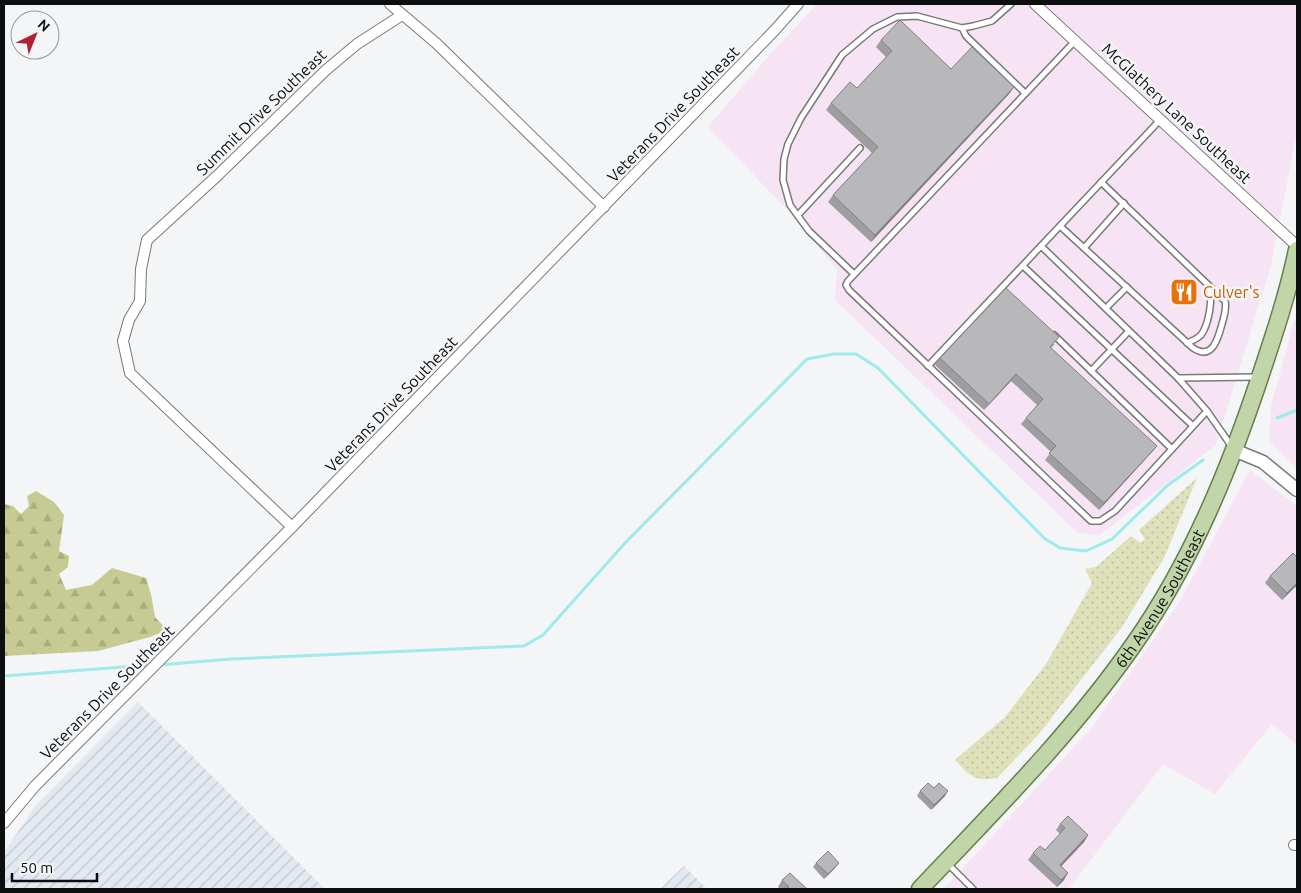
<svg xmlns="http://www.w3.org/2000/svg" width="1301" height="893" font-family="Ubuntu,sans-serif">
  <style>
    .commercial { fill: #f6e4f5 }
    .industrial { fill: url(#industrial-furrows) }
    .grass { fill: url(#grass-dots) }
    .forest { fill: url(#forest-firs) }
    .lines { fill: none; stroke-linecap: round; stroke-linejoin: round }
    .stream { stroke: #9feaea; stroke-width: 3 }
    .service-casing { stroke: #77797b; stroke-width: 8 }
    .minor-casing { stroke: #77797b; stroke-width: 12 }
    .tertiary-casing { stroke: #77797b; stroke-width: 15 }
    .primary-casing { stroke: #687d4e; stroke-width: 19 }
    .service { stroke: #fff; stroke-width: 5 }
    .minor { stroke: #fff; stroke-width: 10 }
    .tertiary { stroke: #fff; stroke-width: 12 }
    .primary { stroke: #c2d5a9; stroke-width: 16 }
    .wall { fill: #9e9ea1 }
    .shaded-wall { fill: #818183 }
    .building { fill: #b8b8bb; stroke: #818183 }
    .labels { text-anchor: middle; stroke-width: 5; stroke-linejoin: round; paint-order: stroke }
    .street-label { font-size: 16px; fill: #0d0e0f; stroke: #f3f5f7 }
    .food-label { font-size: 16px; fill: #c56008; stroke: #f3f5f7; text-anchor: start }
  </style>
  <defs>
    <pattern id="industrial-furrows" width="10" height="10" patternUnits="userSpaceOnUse" patternTransform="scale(1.25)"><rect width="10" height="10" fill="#e2e9f1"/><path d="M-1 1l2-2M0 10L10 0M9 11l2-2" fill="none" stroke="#c1c7cd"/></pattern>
    <pattern id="grass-dots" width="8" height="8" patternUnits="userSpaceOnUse" patternTransform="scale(1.25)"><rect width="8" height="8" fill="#dee1ba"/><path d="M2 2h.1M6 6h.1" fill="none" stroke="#bdc09f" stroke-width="1.8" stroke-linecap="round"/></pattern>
    <pattern id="forest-firs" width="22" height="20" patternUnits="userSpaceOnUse" patternTransform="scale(1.25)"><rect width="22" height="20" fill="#c6cb93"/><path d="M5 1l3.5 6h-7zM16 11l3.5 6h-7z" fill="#a9ad7e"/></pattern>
  </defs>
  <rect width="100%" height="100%" fill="#f3f5f7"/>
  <!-- commercial -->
  <g class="commercial">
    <path d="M817 4H1297V132L1271 265 1216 445 1100 535 1078 533 835 300 837 270 793 216 708 127 765 60Z"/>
    <path d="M1297 310V468L1269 441 1271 406Z"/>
    <path d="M1250 470 1297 506V745L1272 724 1215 794 1163 764 1069 889H944L1092 727 1179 603Z"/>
  </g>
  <!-- industrial -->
  <g class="industrial">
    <path d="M138 702 325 889H4V852L36 805Z"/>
    <path d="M684 866 707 889H660Z"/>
  </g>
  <!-- grass -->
  <path class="grass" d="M1197 478 1164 558 1122 627 1039 734 997 778C974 782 970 776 955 760L1005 717 1046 664 1092 583 1085 569 1096 567 1131 536 1141 543 1145 539 1139 530Z"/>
  <!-- forest -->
  <path class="forest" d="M36 491 54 502 64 515 59 551 69 556 68 567 59 574 66 590 92 585 112 568 146 578 151 594 155 617 167 630 150 637 98 651 4 656V504L13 506 21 514 29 506 27 496Z"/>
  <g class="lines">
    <!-- stream -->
    <g class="stream">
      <path d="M1277 418 1297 410"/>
      <path d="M159 665 231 659 524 646 543 635 625 543 807 359 834 354H856L878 368 1044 538 1060 548 1086 551 1112 539 1168 485 1203 460"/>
      <path d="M4 676 150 665"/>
    </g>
    <defs>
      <g id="service">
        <path d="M962 28 966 36 1025 93"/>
        <path d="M1075 41 848 281 846 285 849 290 1091 521H1100L1115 511 1207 411"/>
        <path d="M1161 119 1041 246 1178 378 1207 411 1232 447"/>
        <path d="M798 215 860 148"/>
        <path d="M1060 226 1193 348C1212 361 1218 339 1222 324 1224 317 1227 308 1225 301L1101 182"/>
        <path d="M1084 248 1124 203"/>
        <path d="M1023 266 1193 426"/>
        <path d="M854 274 809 231 790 205 783 180 784 159 788 144 801 118 842 55 873 29 897 17 917 16 962 28 973 26 992 21 1011 4"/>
        <path d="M1106 308 1127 287"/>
        <path d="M1054 335 1172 449"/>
        <path d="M1187 343C1192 341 1197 339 1201 335 1209 324 1213 299 1209 287"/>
        <path d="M928 366 1041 246"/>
        <path d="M1091 371 1129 331"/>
        <path d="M1178 378 1257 377"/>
        <path d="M947 863 973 889"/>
      </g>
      <g id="minor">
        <path d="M390 4 436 43 604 207"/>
        <path d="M1035 4 1297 246"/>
        <path d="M292 527 130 373 123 341 129 320 140 301 141 269 147 240 217 176 326 70 357 44 402 15"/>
        <path d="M4 823 35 786 292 527 774 31 798 4"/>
        <path d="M1294 845H1297"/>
      </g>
      <path id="tertiary" d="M1234 450 1263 462 1297 490"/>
      <g id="primary">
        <path id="s1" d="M920 889C994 811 1072 733 1134 644 1191 563 1229 470 1260 377 1274 335 1288 293 1297 250"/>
      </g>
    </defs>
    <!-- service casing -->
    <use href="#service" class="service-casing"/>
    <!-- minor casing -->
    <use href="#minor" class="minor-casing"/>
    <!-- tertiary casing -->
    <use href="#tertiary" class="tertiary-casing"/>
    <!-- primary casing -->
    <use href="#primary" class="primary-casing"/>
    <!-- service -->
    <use href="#service" class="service"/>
    <!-- minor -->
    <use href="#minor" class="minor"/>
    <!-- tertiary -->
    <use href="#tertiary" class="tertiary"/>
    <!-- primary -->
    <use href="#primary" class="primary"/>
  </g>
  <!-- wall -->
  <g class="wall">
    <path d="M881 40 951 69 1014 87 1009 94 871 242 828 202 833 195 872 153 826 110 831 103 857 88 886 57 876 47Z"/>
    <path d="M1055 344 1051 348 1157 446 1152 452 1099 510 1045 460 1051 452 1021 424 1026 418 1037 405 1011 381 984 410 935 365 940 358Z"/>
    <path d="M1297 557V589L1295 587 1282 600 1265 583 1270 576Z"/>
    <path d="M934 788 945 796 931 810 917 796 920 791Z"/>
    <path d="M1060 824 1088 835 1084 842 1061 866 1064 880 1057 887 1028 860 1033 853 1045 850 1060 834 1056 830Z"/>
    <path d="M816 863 836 867 824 879 813 867Z"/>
    <path d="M782 880 807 889H780L778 887Z"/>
  </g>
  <!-- shaded-wall -->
  <g class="shaded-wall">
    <path d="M1014 87 1009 94 871 242 875 235Z"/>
    <path d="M1016 374 1011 381 984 410 989 404Z"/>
    <path d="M1157 446 1152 452 1099 510 1104 503Z"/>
    <path d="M1297 583 1295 587 1282 600 1287 593Z"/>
    <path d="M948 791 945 796 931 810 934 805Z"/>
    <path d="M1088 835 1084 842 1056 872 1060 865Z"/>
    <path d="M839 863 836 867 824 879 828 874Z"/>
    <path d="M1068 873 1064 880 1057 887 1061 880Z"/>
  </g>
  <!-- building -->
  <g class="building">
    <path d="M900 20 951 69 972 47 1014 87 875 235 833 195 878 147 831 103 850 82 857 88 892 51 881 40Z"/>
    <path d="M1006 288 1059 337 1050 347 1157 446 1104 503 1049 453 1056 446 1026 418 1043 399 1016 374 989 404 940 358Z"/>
    <path d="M1293 553 1297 557V583L1287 593 1270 576Z"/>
    <path d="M928 783 934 788 939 783 948 791 934 805 920 791Z"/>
    <path d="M1068 816 1088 835 1060 865 1068 873 1061 880 1033 853 1040 846 1045 850 1065 828 1060 824Z"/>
    <path d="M828 851 839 863 828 874 816 863Z"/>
    <path d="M790 873 807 889H786L789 887 782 880Z"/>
  </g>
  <!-- icons -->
  <defs>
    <symbol id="restaurant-square" viewBox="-11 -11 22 22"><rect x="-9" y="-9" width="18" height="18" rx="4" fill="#e8710a" stroke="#f3f5f7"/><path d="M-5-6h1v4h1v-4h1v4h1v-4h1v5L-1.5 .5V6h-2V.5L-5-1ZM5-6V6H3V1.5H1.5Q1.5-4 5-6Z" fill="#fff"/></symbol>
  </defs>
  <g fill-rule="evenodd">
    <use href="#restaurant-square" x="1168" y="276" width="32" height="32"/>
  </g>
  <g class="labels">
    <!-- street labels -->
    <g class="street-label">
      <text transform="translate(261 112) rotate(-44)" y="6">Summit Drive Southeast</text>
      <text transform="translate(1177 113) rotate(43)" y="6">McGlathery Lane Southeast</text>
      <text transform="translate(673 114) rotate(-46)" y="6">Veterans Drive Southeast</text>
      <text transform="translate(391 404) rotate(-46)" y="6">Veterans Drive Southeast</text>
      <text dy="6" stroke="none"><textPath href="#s1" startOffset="378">6th Avenue Southeast</textPath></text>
      <text transform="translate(107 692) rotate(-45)" y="6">Veterans Drive Southeast</text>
    </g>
    <!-- food labels -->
    <g class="food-label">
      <text x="1203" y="298">Culver's</text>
    </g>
  </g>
  <!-- border -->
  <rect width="1301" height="893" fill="none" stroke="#0d0e0f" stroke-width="10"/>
  <!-- north arrow -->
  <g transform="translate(35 35) rotate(43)"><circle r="24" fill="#f3f5f7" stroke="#97999a"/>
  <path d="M0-4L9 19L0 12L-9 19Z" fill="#b32035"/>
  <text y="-8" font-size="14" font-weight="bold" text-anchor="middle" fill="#0d0e0f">N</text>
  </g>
  <!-- scale -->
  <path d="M12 873v8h85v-8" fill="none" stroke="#0d0e0f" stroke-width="2.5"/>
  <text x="20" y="873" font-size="15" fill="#0d0e0f" stroke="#f3f5f7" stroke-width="4" paint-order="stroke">50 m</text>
</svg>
